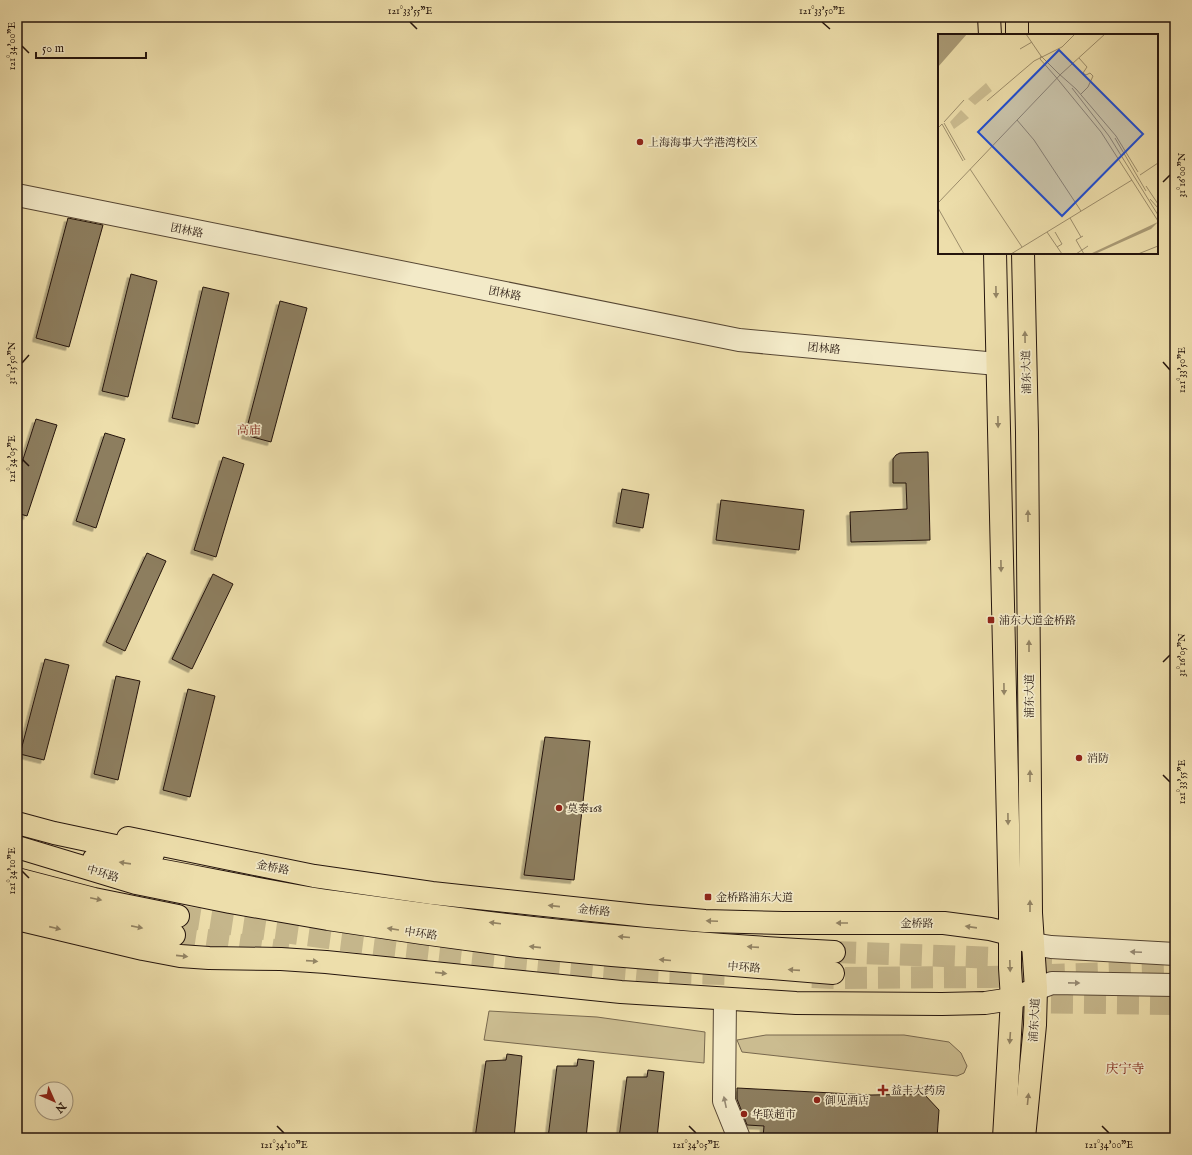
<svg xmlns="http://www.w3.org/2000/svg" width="1192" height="1155" font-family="'IM FELL English','Noto Serif SC',serif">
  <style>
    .green { fill: #cbbc90; stroke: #78684e }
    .building { fill: #8d7e5f; stroke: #25150d; filter: url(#shadow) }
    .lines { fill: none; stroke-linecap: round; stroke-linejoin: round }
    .highway-tunnel { stroke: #c5b68b; stroke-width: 22; stroke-dasharray: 22 11; stroke-linecap: butt }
    .minor-casing { stroke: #574734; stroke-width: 24 }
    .major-casing { stroke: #25150d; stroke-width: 24 }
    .highway-casing { stroke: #25150d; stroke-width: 24 }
    .minor { stroke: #f3eac8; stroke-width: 22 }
    .major { stroke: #eddeab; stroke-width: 22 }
    .highway { stroke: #eddeab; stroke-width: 22 }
    .oneway { fill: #938464 }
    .oneway2 { fill: #968a74 }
    .ticks { fill: none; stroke: #25150d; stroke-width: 1.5 }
    .poi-dot { fill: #8f2418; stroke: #f3eac8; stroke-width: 1.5 }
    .labels { text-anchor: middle; stroke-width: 3.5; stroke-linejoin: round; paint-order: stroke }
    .poi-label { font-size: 11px; fill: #25150d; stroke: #f3eac8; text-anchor: start }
    .street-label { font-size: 11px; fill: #25150d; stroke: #f3eac8 }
    .neighbourhood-label { font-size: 12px; fill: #7a1f14; stroke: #f3eac8 }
    .quarter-label { font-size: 13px; fill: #7a1f14; stroke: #f3eac8 }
    .inset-road { fill: none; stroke: #9d8e6c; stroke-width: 1 }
    .view { fill: #1d4ed8; fill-opacity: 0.15; stroke: #1d4ed8; stroke-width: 2 }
    .inset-edge { fill: none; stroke: #25150d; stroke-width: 2 }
    .neatline { fill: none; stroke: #25150d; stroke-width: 1.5 }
    .ticks-label { font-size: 10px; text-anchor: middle; fill: #25150d }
  </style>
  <defs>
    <filter id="shadow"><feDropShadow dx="-3.5" dy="3.5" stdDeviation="0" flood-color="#0004"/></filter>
  </defs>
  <rect width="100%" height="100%" fill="#eddeab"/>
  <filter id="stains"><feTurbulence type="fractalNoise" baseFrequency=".005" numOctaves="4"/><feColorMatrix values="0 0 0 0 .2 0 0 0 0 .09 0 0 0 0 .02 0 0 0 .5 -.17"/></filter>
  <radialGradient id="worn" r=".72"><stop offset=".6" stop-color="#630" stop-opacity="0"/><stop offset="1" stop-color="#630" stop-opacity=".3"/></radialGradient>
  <!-- green -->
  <g class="green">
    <path d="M489 1011 597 1017 705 1032 704 1063 484 1040Z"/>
    <path d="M766 1035H904L949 1042 961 1053 967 1066 964 1073 957 1076 742 1052 737 1040Z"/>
  </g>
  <!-- building -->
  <g class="building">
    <path d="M68 218 103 225 69 347 36 338Z"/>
    <path d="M131 274 157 281 128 397 102 391Z"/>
    <path d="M203 287 229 293 198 424 172 418Z"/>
    <path d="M280 301 307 308 271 442 245 435Z"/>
    <path d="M36 419 57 425 27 516 17 513V478Z"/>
    <path d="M105 433 125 439 96 528 76 521Z"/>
    <path d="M928 452 930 540 851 542 850 512 907 509 906 483H893V459L896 455 900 453Z"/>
    <path d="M223 457 244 464 216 557 194 550Z"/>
    <path d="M622 489 649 494 643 528 616 523Z"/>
    <path d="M721 500 804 510 799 550 716 540Z"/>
    <path d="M147 553 166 561 125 651 106 642Z"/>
    <path d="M213 574 233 584 192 669 172 659Z"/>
    <path d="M45 659 69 665 44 760 20 754Z"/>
    <path d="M116 676 140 681 118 780 94 774Z"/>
    <path d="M188 689 215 696 190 797 163 790Z"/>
    <path d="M545 737 590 741 574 880 524 875Z"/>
    <path d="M507 1054 522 1056 514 1138H475L486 1061 506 1060Z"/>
    <path d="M578 1059 594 1061 586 1138H548L557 1066H577Z"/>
    <path d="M648 1070 664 1072 657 1138H619L627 1077H647Z"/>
    <path d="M737 1088 871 1095 924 1094 939 1110 937 1138H816L793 1137V1138H763L764 1126 747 1125 737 1099Z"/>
  </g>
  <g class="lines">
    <!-- highway-tunnel -->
    <g class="highway-tunnel">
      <path d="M178 916C329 940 482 959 635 970 665 973 695 973 725 974"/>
      <path d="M174 935 288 952"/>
      <path d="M834 952 1052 960"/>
      <path d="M812 977 834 978 988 977 1175 971"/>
      <path d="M1018 1002 1175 1004"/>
    </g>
    <defs>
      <g id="minor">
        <path d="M17 195 739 340 997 364"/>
        <path d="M1033 944 1051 947 1175 954"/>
        <path d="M1036 989 1052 983 1175 985"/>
        <path d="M725 999 724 1101 739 1138"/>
      </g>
      <g id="major">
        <path d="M989 17 990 35"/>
        <path d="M1017 17V35"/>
        <path d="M995 253 1010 912V968L1012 999 1004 1138"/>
        <path d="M1023 253 1027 432 1031 913 1036 989 1035 1025 1024 1138"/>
        <path d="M128 838 314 876 432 893 647 916 705 921 783 923H944L990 929 1010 934 1033 944"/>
        <path d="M17 919 143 949 180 956 209 958 281 959 326 962 621 992 796 1003 942 1004 985 1003 1012 999 1036 989"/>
      </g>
      <g id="highway">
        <path d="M17 823 54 833 153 854"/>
        <path d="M17 847 136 883 230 902 328 919 422 933 518 946 612 955 833 973"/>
        <path d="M94 859C175 871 254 890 334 902 427 915 520 928 613 936 687 943 761 948 834 952"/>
        <path d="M17 879 94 899 178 916"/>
        <path d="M17 900 91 918 174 935"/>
      </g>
    </defs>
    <!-- minor casing -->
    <use href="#minor" class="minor-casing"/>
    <!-- major casing -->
    <use href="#major" class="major-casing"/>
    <!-- highway casing -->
    <use href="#highway" class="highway-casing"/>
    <!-- minor -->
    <use href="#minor" class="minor"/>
    <!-- major -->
    <use href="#major" class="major"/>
    <!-- highway -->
    <use href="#highway" class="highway"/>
  </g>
  <!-- one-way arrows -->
  <defs><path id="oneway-solid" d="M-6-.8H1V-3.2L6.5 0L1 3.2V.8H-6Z"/></defs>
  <g class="oneway">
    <use href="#oneway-solid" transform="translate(996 292) rotate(89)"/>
    <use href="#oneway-solid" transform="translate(1025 337) rotate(-91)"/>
    <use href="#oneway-solid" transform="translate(998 422) rotate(89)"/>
    <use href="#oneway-solid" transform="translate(1028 516) rotate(-90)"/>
    <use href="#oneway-solid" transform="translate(1001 566) rotate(89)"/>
    <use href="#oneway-solid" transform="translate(1029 646) rotate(-90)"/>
    <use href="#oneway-solid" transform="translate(1004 689) rotate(89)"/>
    <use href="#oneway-solid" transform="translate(1030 776) rotate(-90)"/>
    <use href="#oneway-solid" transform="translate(1008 819) rotate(89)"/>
    <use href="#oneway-solid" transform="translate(125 863) rotate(-172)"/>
    <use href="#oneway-solid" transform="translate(96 899) rotate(12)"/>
    <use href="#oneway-solid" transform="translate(554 906) rotate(-174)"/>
    <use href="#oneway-solid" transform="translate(1030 906) rotate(-90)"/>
    <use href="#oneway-solid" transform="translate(712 921) rotate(-178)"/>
    <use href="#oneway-solid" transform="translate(495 923) rotate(-173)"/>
    <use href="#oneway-solid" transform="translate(842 923) rotate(-180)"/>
    <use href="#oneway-solid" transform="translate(137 927) rotate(11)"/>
    <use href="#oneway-solid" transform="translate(971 927) rotate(-172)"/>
    <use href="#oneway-solid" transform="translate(55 928) rotate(13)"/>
    <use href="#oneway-solid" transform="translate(393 929) rotate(-171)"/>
    <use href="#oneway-solid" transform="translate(624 937) rotate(-175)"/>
    <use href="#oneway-solid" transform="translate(535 947) rotate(-174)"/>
    <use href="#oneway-solid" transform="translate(753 947) rotate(-176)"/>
    <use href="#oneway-solid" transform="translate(182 956) rotate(6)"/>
    <use href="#oneway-solid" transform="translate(665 960) rotate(-175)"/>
    <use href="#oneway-solid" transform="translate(312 961) rotate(4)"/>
    <use href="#oneway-solid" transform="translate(1010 966) rotate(88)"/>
    <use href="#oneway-solid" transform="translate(794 970) rotate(-176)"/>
    <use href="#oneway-solid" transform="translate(441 973) rotate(6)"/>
    <use href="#oneway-solid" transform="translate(1010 1038) rotate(94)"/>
    <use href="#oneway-solid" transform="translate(1028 1099) rotate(-84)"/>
  </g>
  <g class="oneway2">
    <use href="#oneway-solid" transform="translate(1136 952) rotate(-177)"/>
    <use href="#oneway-solid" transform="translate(1074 983) rotate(1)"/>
    <use href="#oneway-solid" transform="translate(725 1102) rotate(-102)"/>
  </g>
  <!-- ticks -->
  <path class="ticks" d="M410 22 417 29M822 22 830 29M22 46 29 53M1163 182 1170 175M1163 362 1170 370M22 363 29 355M22 459 29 466M1163 662 1170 655M1163 775 1170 782M22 871 29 878M277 1126 284 1133M689 1126 696 1133M1102 1126 1109 1133"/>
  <!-- markers -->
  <g class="poi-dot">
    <circle cx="640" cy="142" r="4"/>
    <rect x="987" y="616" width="8" height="8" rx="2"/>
    <circle cx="1079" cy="758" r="4"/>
    <circle cx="559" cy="808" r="4"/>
    <rect x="704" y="893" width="8" height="8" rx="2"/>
    <path d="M881 1084h4v4h4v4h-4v4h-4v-4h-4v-4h4z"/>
    <circle cx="817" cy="1100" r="4"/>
    <circle cx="744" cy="1114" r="4"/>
  </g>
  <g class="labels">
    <!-- poi labels -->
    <g class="poi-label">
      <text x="648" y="146">上海海事大学港湾校区</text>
      <text x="999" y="624">浦东大道金桥路</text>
      <text x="1087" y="762">消防</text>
      <text x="567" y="812">莫泰168</text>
      <text x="716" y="901">金桥路浦东大道</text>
      <text x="891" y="1094">益丰大药房</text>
      <text x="825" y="1104">御见酒店</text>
      <text x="752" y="1118">华联超市</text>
    </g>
    <!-- street labels -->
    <g class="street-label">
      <text transform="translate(187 230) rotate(11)" y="4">团林路</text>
      <text transform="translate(505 293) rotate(11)" y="4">团林路</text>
      <text transform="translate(824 348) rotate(5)" y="4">团林路</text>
      <text transform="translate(1026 372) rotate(-91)" y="4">浦东大道</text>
      <text transform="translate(1029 696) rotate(-90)" y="4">浦东大道</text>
      <text transform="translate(273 867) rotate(11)" y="4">金桥路</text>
      <text transform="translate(103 873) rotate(17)" y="4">中环路</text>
      <text transform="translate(594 910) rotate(6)" y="4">金桥路</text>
      <text x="917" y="927">金桥路</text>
      <text transform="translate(421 933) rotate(8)" y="4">中环路</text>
      <text transform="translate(744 967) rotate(4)" y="4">中环路</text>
      <text transform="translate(1034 1020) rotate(-87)" y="4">浦东大道</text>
    </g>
    <!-- neighbourhood labels -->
    <g class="neighbourhood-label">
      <text x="249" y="434">高庙</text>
    </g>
    <!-- quarter labels -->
    <g class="quarter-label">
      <text x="1125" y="1073">庆宁寺</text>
    </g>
  </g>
  <!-- overview -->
  <g transform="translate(938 34)">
    <rect width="220" height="220" fill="#eddeab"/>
    <path d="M48 49 54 57 37 71 30 65ZM23 76 31 84 16 95 12 88Z" fill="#cbbc90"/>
    <path d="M0 0H29L0 33ZM220 188 213 195 157 220H152Z" fill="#a99a75"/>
    <path class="inset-road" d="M88 0 103 22 120 39M82 15 94 8M103 22 102 25 117 42M141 24 149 33 145 39 148 41 152 39 155 42 150 53 143 60M120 39 138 55 178 102 200 138M117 42 163 98 220 187M134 54 171 102 220 181M49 67 96 27 124 13 137 0M79 86 96 106 143 177M6 88 26 66M6 89 27 126M0 94 4 90 25 127M177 104 208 157M32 135 84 213M202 141 220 129M208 152 220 170M212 165 220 174M0 169 123 40 167 0M0 174 26 220M132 184 143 203M109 198 124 220M117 198 124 210 119 213M145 202 138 206 146 220M73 220 194 146M138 220 150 212M200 220 220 212"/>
    <path class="view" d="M121 16 205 100 124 182 40 98Z"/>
    <rect width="220" height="220" class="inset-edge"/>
  </g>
  <!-- margin -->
  <rect width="1192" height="1155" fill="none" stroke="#eddeab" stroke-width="44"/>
  <!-- north arrow -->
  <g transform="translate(54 1101) rotate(135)"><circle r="19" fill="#f3eac8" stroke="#a1957d"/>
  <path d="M0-3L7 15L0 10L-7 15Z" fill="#8f2418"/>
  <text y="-6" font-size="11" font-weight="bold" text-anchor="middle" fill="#25150d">N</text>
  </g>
  <!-- scale -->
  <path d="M36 52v6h110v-6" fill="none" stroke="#25150d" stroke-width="2"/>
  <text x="42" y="52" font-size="12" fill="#25150d" stroke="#f3eac8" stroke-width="3" paint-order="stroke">50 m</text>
  <rect x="22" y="22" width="1148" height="1111" class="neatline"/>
  <g class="ticks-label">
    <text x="410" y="14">121°33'55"E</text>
    <text x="822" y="14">121°33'50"E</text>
    <text transform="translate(11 46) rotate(-90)" y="4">121°34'00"E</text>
    <text transform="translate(1181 175) rotate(-90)" y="4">31°16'00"N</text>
    <text transform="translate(11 363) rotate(-90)" y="4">31°15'50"N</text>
    <text transform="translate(1181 370) rotate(-90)" y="4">121°33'50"E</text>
    <text transform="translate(11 459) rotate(-90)" y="4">121°34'05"E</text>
    <text transform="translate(1181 655) rotate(-90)" y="4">31°16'05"N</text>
    <text transform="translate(1181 782) rotate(-90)" y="4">121°33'55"E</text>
    <text transform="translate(11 871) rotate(-90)" y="4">121°34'10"E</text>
    <text x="284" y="1148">121°34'10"E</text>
    <text x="696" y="1148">121°34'05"E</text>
    <text x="1109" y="1148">121°34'00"E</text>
  </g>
  <rect width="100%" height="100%" filter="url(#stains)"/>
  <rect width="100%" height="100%" fill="url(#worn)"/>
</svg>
